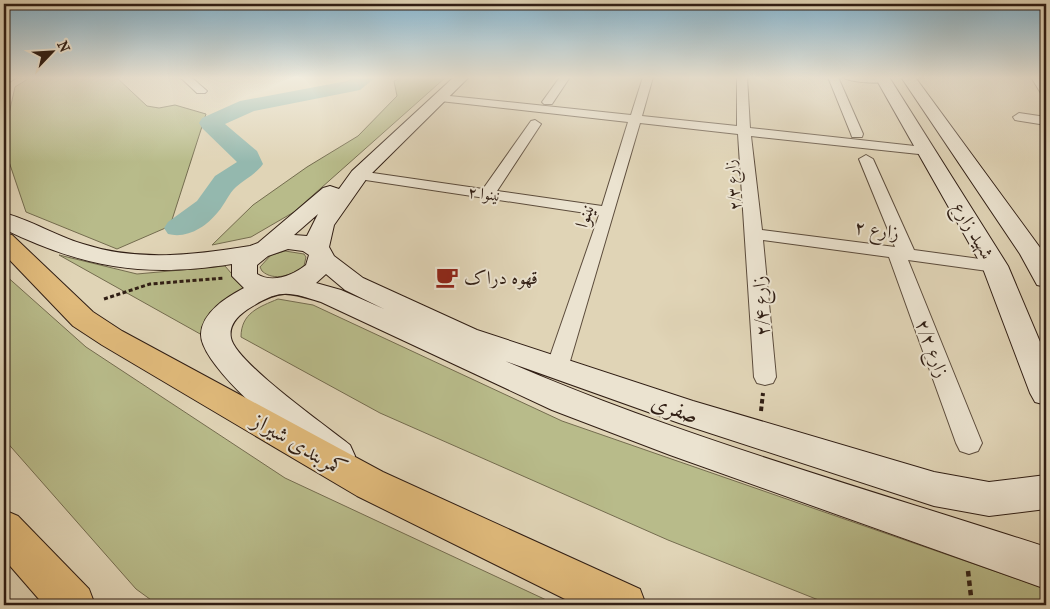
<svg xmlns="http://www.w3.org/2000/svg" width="1050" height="609" font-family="'IM FELL French Canon',Amiri,serif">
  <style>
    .green { fill: #b8bb8a; stroke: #746c4f }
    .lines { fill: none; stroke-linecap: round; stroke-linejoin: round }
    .river { fill: #94b8ae; fill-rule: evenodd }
    .street-casing { stroke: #5c4c3c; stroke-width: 2 }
    .secondary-casing { stroke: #301e14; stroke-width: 2 }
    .highway-casing { stroke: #301e14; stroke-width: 2 }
    .path-far2 { stroke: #301e14; stroke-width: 3; stroke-dasharray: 4 2.5; stroke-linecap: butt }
    .path-far1 { stroke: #301e14; stroke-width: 4; stroke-dasharray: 4.5 3; stroke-linecap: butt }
    .path { stroke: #301e14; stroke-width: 4.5; stroke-dasharray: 5.5 4; stroke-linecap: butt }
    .street { fill: #ebe3d0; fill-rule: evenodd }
    .secondary { fill: #ebe3d0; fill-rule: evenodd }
    .highway { fill: #e0ba7b; fill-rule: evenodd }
    .labels { text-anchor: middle; stroke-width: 4; stroke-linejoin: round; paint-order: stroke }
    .far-street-label { font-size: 16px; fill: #301e14; stroke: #ebe3d0 }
    .street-label { font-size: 19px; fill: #301e14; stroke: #ebe3d0 }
    .poi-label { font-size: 19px; fill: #301e14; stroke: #ebe3d0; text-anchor: start }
    .near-street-label { font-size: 22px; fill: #301e14; stroke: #ebe3d0 }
  </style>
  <rect width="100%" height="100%" fill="#e0d4b6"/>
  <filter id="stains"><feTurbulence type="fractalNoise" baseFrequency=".004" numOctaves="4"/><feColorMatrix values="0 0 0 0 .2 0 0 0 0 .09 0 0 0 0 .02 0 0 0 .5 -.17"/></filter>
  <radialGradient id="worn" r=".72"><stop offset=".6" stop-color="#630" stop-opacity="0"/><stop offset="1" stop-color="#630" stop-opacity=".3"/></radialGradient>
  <!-- green -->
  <g class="green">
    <path d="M31 77H116L147 106 159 108 175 105 206 114 170 226 117 249 26 212 4 147V136L15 87Z"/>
    <path d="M402 77H446L294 212 251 237 212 245 253 205 307 167 358 136 397 96 394 81Z"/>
    <path d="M285 251 304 254 306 257 304 266C293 275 274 282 262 271L260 267 271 255Z"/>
    <path d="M59 255 137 274 225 266 244 288 202 335Z"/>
    <path d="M4 274 86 347 285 478 557 605H158L136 589 4 439Z"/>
    <path d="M278 299 313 305 562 421 1046 589V605H831L668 540 380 413 241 337C241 313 259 307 278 299Z"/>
  </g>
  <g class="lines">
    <!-- river -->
    <path class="river" d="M353 77H376L360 90 254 111 225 124 257 151 263 164C256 174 245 179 236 187 229 193 225 204 218 212 206 227 187 239 168 234L164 228 168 222 197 201 215 176 237 162 202 128 199 123 202 118 240 101 347 81Z"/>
    <defs>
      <g id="street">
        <path d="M6 77H18L4 85Z"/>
        <path d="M180 77H191L207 91 205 93H197Z"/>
        <path d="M560 77H570L552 104H544L542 102Z"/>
        <path d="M643 77H653L642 116 737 126V77H747L750 128 933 148 935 151 933 154 928 155 751 136 762 230 895 247 859 159 866 155 873 159 914 250 1002 262 1004 266 1002 270 995 272 908 260 982 443 978 451 969 454 960 451 956 443 889 257 763 240 776 377 773 383 765 385 757 383 754 377 738 134 640 123 568 368 565 374 557 376 549 374 546 368 599 215 359 179 352 175 359 171 483 189 531 121 535 120 541 124 497 191 602 206 628 122 440 101 434 98 440 95 631 115Z"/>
        <path d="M828 77H838L863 134 862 137H852L851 134Z"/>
        <path d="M843 77H883L888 80C883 85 847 82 843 77Z"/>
        <path d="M1031 77H1041L1046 85V96L1042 95Z"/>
        <path d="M1019 113 1046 117V125L1015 120 1013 117Z"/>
      </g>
      <g id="secondary">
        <path d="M454 77H469L367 178 334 225 329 247 334 256 363 278 477 330 693 401 934 472 989 482 1046 475V509L989 516 934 506 679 423 505 361C680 437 865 488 1046 547V589L670 455 552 410 321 302C291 293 282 288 253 306 241 313 228 323 231 338 235 362 328 427 350 445L355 456 350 467 337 471 324 467C298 444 200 368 201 334 202 312 227 297 244 288L232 276V264C144 278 84 268 4 229V213C31 220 56 236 83 244 138 262 194 255 250 246L258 243 323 188 330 186 339 189 352 171ZM318 214 307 236 294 235ZM288 249 303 251 309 255 306 265C293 275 273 284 257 274V265L268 256ZM326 274 345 290 384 309 341 290 316 283Z"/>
        <path d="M875 77H889L1008 266 1046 356V405L1035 402 1030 393 982 266Z"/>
        <path d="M901 77H915L1041 249 1046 257V287L1037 285 1020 254Z"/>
      </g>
      <g id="highway">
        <path d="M4 233 12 235 93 312 122 331 383 472 640 589 646 605H577L357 496 102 345 73 326 4 254Z"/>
        <path d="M4 510 18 516 89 589 95 605H44L4 559Z"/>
      </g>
    </defs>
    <!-- street casing -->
    <use href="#street" class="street-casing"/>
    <!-- secondary casing -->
    <use href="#secondary" class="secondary-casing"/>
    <!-- highway casing -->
    <use href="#highway" class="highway-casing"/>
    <!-- path-far2 -->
    <path class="path-far2" d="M104 299 150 284 224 278"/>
    <!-- path-far1 -->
    <path class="path-far1" d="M761 411 763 393"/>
    <!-- path -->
    <path class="path" d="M968 571 972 605"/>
    <!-- street -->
    <use href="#street" class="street"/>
    <!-- secondary -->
    <use href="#secondary" class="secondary"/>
    <!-- highway -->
    <use href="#highway" class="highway"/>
  </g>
  <!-- sky -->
  <linearGradient id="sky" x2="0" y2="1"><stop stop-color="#86b6d1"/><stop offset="0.48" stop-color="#f1ecde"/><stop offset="1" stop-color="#f1ecde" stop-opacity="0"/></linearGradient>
  <rect width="1050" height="162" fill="url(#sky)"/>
  <!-- icons -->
  <defs>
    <symbol id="cafe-bare" viewBox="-9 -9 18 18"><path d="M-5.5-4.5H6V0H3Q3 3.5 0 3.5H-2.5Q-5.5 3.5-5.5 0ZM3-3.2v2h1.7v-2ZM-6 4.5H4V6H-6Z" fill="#8f2418" stroke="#ebe3d0" stroke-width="2.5" paint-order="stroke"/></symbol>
  </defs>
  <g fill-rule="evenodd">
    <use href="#cafe-bare" x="431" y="261" width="32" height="32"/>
  </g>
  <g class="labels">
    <!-- far-street labels -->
    <g class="far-street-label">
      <text transform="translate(732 185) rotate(-96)" y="6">۲/۳ زارع</text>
      <text transform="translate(484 193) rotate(8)" y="6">۲ نینوا</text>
    </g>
    <!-- street labels -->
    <g class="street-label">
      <text transform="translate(584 216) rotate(-72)" y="7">نینوا</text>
      <text transform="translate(877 229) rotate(8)" y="7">۲ زارع</text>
      <text transform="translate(974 230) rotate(60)" y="7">شهید زارع</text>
      <text transform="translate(760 306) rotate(-94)" y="7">۲/۴ زارع</text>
      <text transform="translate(933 348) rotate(69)" y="7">۲/۲ زارع</text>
    </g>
    <!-- poi labels -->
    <g class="poi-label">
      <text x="464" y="284">قهوه دراک</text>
    </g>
    <!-- near-street labels -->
    <g class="near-street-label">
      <text transform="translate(675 408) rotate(19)" y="8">صفری</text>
      <text transform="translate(300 444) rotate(30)" y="8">کمربندی شیراز</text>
    </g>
  </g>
  <!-- margin -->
  <rect width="1050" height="609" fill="none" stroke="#e0d4b6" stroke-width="20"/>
  <rect x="5" y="5" width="1040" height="599" fill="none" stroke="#301e14" stroke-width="2.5"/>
  <rect x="10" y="10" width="1030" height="589" fill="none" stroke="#301e14"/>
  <!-- north arrow -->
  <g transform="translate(52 52) rotate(65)" stroke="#ebe3d0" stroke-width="4" paint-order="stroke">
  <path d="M0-4L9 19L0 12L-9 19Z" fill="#301e14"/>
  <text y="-8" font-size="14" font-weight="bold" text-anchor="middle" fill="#301e14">N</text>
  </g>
  <rect width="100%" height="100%" filter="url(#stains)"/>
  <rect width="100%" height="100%" fill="url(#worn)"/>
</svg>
